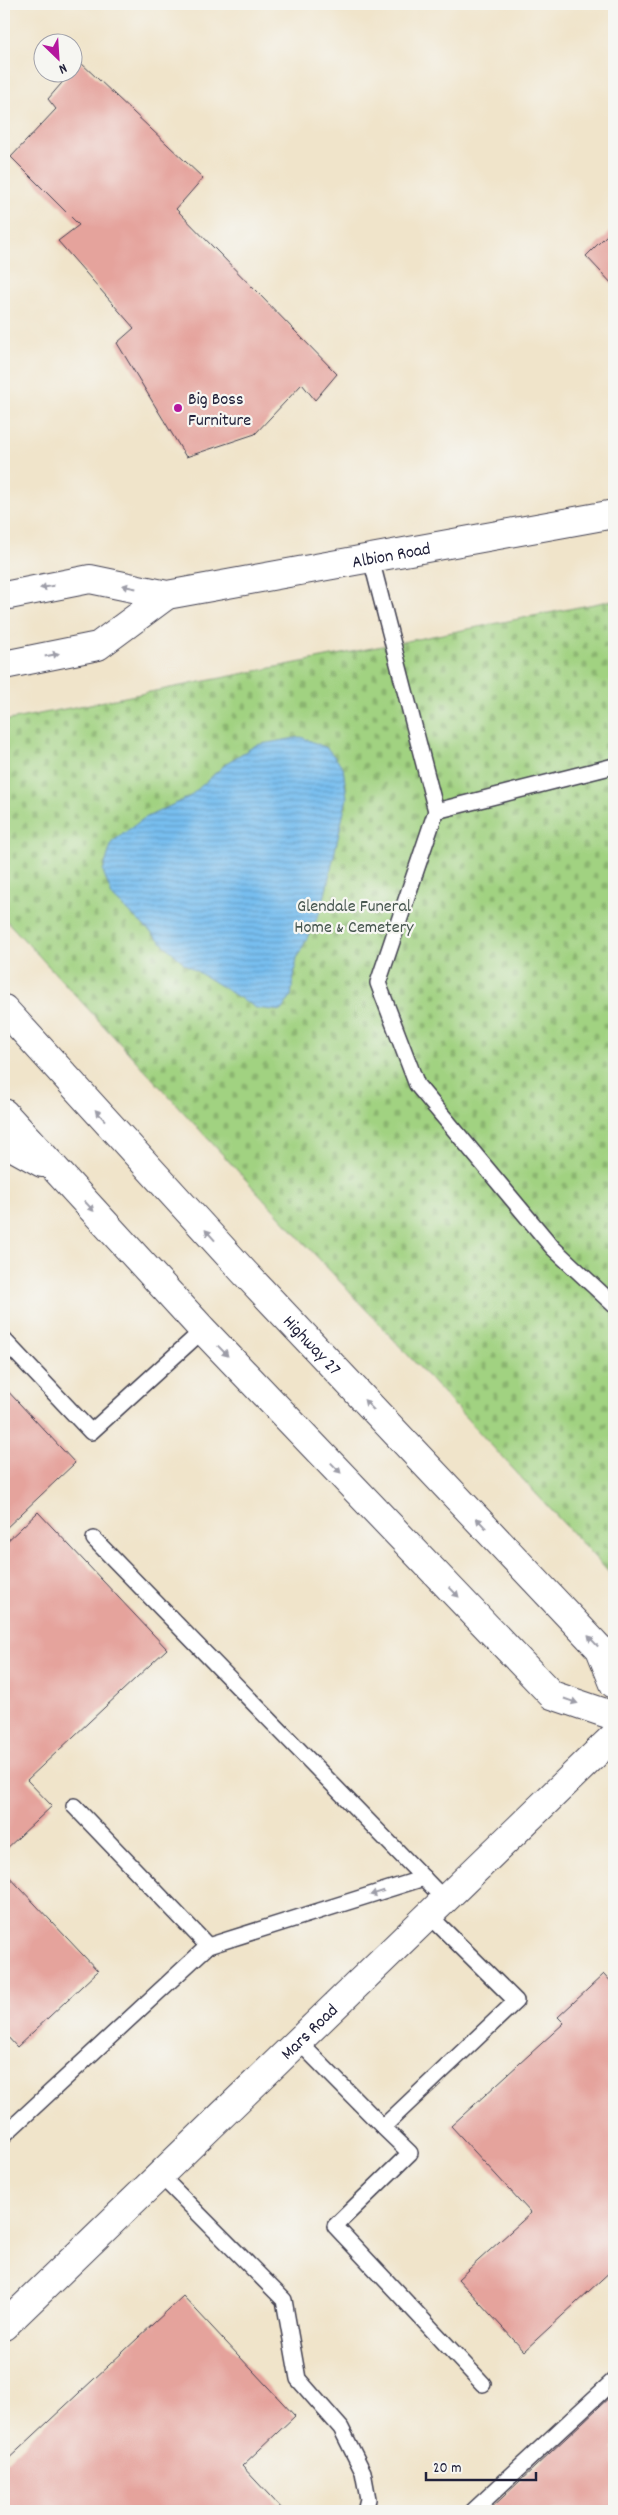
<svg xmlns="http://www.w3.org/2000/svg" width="618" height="2515" font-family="Dekko,sans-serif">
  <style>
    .cemetery { fill: url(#cemetery-stones); stroke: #627a5e }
    .water { fill: url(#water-rules); stroke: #4c7095 }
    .building { fill: #e5a39c }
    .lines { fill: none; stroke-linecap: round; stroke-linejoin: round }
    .service-casing { stroke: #413f50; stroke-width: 18 }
    .minor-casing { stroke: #413f50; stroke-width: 30 }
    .secondary-casing { stroke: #413f50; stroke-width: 30 }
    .primary-casing { stroke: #413f50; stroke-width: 30 }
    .service { stroke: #fff; stroke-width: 15 }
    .minor { stroke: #fff; stroke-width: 28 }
    .secondary { stroke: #fff; stroke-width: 28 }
    .primary { stroke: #fff; stroke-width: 28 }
    .oneway { fill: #9c9ca7 }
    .poi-dot { fill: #b5179e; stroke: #f6f6f2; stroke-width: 2 }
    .labels { text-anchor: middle; stroke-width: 4.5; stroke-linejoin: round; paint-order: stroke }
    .poi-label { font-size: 18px; fill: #22223b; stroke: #f6f6f2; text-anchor: start }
    .street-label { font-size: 18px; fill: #22223b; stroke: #f6f6f2 }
    .park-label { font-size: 18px; fill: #485750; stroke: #f6f6f2 }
  </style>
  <defs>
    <pattern id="cemetery-stones" width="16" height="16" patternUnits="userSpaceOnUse" patternTransform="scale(1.25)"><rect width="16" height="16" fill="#a1d281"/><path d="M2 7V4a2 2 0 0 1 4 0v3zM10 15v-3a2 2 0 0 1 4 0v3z" fill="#8ab470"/></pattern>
    <pattern id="water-rules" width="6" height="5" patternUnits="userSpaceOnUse" patternTransform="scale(1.25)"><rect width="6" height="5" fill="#77beef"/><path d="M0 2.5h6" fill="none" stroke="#619ac3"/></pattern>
  </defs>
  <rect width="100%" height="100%" fill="#f6f6f2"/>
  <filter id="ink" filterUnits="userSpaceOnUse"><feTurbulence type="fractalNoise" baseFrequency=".02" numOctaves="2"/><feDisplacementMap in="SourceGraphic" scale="10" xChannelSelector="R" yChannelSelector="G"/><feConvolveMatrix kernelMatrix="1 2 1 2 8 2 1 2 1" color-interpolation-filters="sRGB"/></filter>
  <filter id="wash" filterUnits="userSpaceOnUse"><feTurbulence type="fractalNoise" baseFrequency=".0096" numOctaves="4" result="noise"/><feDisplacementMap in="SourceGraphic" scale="20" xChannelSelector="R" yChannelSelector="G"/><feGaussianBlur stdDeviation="1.12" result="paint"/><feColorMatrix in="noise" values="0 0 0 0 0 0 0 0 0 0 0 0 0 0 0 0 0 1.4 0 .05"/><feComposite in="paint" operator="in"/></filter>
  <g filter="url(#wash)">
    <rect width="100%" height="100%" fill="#f0e4ca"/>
    <!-- cemetery -->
    <path class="cemetery" d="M614 600V1578L4 918V721Z"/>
    <!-- water -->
    <path class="water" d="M301 737 327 748 343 767 347 798 322 908 297 958 291 996 281 1011 256 1008 185 964 112 896 103 871 112 842 143 819 189 797 228 762 256 745Z"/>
    <g id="blocks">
      <!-- building -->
      <g class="building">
        <path d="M80 62 203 178 176 209 337 374 315 400 302 384 255 434 186 457 117 343 134 328 58 241 79 225 11 157 56 109 48 99Z"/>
        <path d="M614 228V286L586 256Z"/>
        <path d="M4 1387 75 1463 4 1530Z"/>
        <path d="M38 1512 167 1649 27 1780 52 1806 4 1851V1544Z"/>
        <path d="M4 1871 98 1971 17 2047 4 2033Z"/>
        <path d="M604 1974 614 1985V2268L524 2351 458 2279 531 2213 451 2126 564 2023 558 2017Z"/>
        <path d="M183 2296 295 2416 242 2466 284 2511H4V2463Z"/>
        <path d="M614 2393V2511H488Z"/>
      </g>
    </g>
  </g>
  <g filter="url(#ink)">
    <use href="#blocks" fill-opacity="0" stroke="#413f50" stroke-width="1"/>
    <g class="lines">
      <defs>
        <g id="service">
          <path d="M371 559 436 811 378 983 417 1085 553 1248 614 1305"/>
          <path d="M436 811 614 766"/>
          <path d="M4 1340 91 1432 203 1330"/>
          <path d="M94 1539 445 1900"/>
          <path d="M74 1806 208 1946"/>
          <path d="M298 2041 383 2127 516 2001 429 1915"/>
          <path d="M383 2127 410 2153 335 2226 483 2384"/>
          <path d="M4 2135 208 1946 424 1878"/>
          <path d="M160 2175 284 2300 298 2379 341 2428 363 2472 368 2499 365 2511"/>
          <path d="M473 2511 614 2380"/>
        </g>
        <g id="minor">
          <path id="s1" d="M4 2326 614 1736"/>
        </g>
        <g id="secondary">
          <path id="s2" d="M4 596 90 579 167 595 614 514"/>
          <path d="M4 665 98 646 167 595"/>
        </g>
        <g id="primary">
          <path id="s3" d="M4 1009 243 1271 600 1649 614 1684"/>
          <path d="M4 1113 203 1330 552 1695 614 1716"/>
          <path d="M4 1142 42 1163"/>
        </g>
      </defs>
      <!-- service casing -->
      <use href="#service" class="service-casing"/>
      <!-- minor casing -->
      <use href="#minor" class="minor-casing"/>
      <!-- secondary casing -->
      <use href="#secondary" class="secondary-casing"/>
      <!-- primary casing -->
      <use href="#primary" class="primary-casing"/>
      <!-- service -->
      <use href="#service" class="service"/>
      <!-- minor -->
      <use href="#minor" class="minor"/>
      <!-- secondary -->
      <use href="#secondary" class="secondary"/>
      <!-- primary -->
      <use href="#primary" class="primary"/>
    </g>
    <!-- one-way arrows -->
    <defs><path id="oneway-solid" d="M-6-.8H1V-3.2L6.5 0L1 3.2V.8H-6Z" transform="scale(1.25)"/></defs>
    <g class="oneway">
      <use href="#oneway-solid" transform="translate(47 587) rotate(169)"/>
      <use href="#oneway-solid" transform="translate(129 587) rotate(-168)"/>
      <use href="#oneway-solid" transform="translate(52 655) rotate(-12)"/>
      <use href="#oneway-solid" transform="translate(100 1115) rotate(-132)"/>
      <use href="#oneway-solid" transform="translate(89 1206) rotate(47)"/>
      <use href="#oneway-solid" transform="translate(210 1235) rotate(-132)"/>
      <use href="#oneway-solid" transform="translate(223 1351) rotate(46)"/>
      <use href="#oneway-solid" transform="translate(369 1405) rotate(-133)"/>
      <use href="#oneway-solid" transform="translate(336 1468) rotate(46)"/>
      <use href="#oneway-solid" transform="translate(481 1523) rotate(-133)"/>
      <use href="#oneway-solid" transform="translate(454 1592) rotate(46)"/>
      <use href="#oneway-solid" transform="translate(593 1641) rotate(-133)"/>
      <use href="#oneway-solid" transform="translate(571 1701) rotate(19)"/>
      <use href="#oneway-solid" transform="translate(377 1893) rotate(163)"/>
    </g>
  </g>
  <!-- markers -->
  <circle class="poi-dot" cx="178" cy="408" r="5"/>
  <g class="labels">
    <!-- poi labels -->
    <g class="poi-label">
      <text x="188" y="404">Big Boss<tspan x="188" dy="21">Furniture</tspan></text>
    </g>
    <!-- street labels -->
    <g class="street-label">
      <text dy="6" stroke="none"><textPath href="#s2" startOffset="394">Albion Road</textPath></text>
      <text dy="6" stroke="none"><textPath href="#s3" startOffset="456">Highway 27</textPath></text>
      <text dy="6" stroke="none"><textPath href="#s1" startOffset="424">Mars Road</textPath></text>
    </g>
    <!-- park labels -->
    <g class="park-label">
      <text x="354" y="911">Glendale Funeral<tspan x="354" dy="21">Home &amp; Cemetery</tspan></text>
    </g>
  </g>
  <!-- margin -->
  <rect width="618" height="2515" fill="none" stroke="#f6f6f2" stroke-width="20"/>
  <!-- north arrow -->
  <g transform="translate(58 58) rotate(155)"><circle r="24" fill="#f6f6f2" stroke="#a1a1a9"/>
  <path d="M0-4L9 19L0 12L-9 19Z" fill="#b5179e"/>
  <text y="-8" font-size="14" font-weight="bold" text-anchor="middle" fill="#22223b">N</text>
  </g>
  <!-- scale -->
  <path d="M426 2472v8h110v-8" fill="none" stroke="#22223b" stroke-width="2.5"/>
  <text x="433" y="2472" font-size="15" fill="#22223b" stroke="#f6f6f2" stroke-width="4" paint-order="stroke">20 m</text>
</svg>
